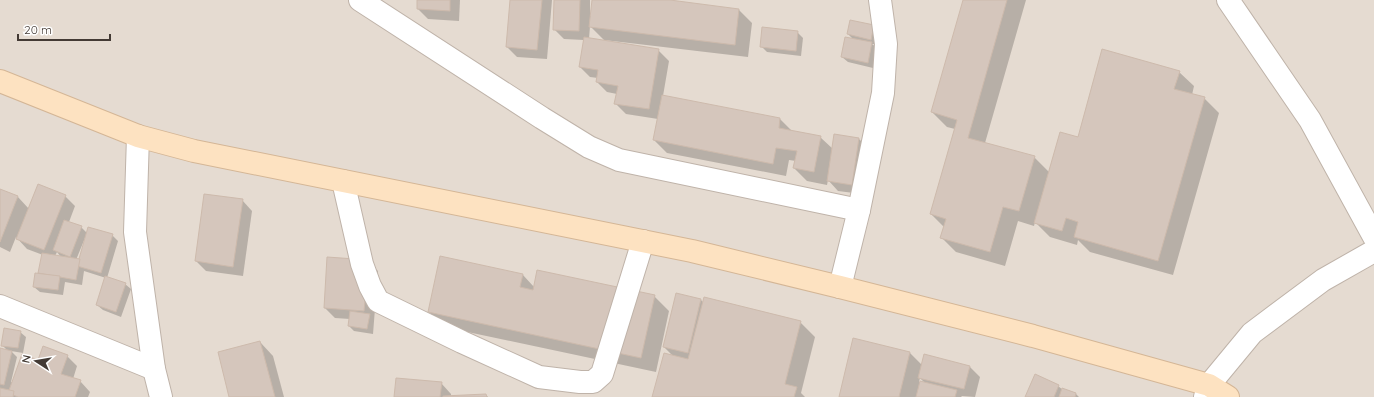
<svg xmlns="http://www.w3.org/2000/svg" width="1374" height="397" font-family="Quicksand,sans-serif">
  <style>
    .residential { fill: #e5dbd1 }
    .shadow { fill: #0003; fill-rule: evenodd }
    .building { fill: #d5c6bc; stroke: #cdbaac }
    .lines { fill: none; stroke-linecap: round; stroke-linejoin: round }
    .minor-casing { stroke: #bfb3a9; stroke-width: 24 }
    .secondary-casing { stroke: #d4b696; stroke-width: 24 }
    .minor { stroke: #fff; stroke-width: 22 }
    .secondary { stroke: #fde2c1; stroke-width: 22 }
  </style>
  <rect width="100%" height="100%" fill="#f1eae3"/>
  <!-- residential -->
  <rect class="residential" x="0" y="0" width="1374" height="397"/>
  <!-- shadow -->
  <g class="shadow">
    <path d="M418 0H460L459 21 428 19 418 9Z"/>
    <path d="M511 0H552L547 59 517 57 507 47Z"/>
    <path d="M555 0H590V16H592L594 0H662L739 10 752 23 748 57 604 40 590 26 589 39 658 50 669 61 663 96 780 119 792 131 820 137 833 149 859 139 869 149 862 194 838 191 828 180 827 185 807 181 794 168 796 161 789 160 786 176 667 153 654 140 658 119 626 114 616 104 617 94 607 92 597 82 598 78 590 77 580 67 584 40 564 39 554 29Z"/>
    <path d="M964 0H1026L985 143 1034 157 1049 172 1078 138 1179 72 1194 86 1192 95 1204 98 1219 113 1173 275 1090 252 1078 240 1077 245 1050 237 1035 222 1034 226 1018 221 1005 266 956 252 942 238 944 227 931 214 955 129 947 127 932 112Z"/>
    <path d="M873 26 876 44H872L877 48 873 68 848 62 842 57 853 39 848 34Z"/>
    <path d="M797 32 803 38 801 56 767 52 761 46Z"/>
    <path d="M0 190 18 197 29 209 65 196 75 206 69 222 81 227 87 233 112 235 118 241 107 278 125 284 131 289 121 317 103 310 97 305 106 278 84 271 82 285 65 282 63 295 40 292 34 287 39 274 43 255 27 249 16 237 10 252 0 247ZM85 238H86L80 260H76ZM57 252 61 257 55 256Z"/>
    <path d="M242 200 252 211 243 276 206 271 196 261Z"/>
    <path d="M368 261 378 271 373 334 354 331 349 326 350 319 335 318 325 308Z"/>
    <path d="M523 275 534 287 654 296 669 311 656 372 444 327 429 312Z"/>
    <path d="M701 300 704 303 800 322 815 337 801 393 805 397H653L673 356 664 347Z"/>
    <path d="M20 332 26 337 23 353 11 351 17 357 11 382H12L39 361 67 356 77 366 73 379 80 381 90 392 88 397H0V349L8 351 2 345Z"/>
    <path d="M260 342 273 356 284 397H231Z"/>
    <path d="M910 353 922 365 970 367 980 377 975 397 962 396 961 397H840ZM920 378 925 383 919 382Z"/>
    <path d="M441 383 451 394V397L486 395 488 397H395Z"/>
    <path d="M1058 386 1063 390V389L1076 394 1079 397H1026Z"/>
  </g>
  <!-- building -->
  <g class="building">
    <path d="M417 0H450V11L417 9Z"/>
    <path d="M510 0H542L537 50 506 47Z"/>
    <path d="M554 0H580L579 31 553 30Z"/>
    <path d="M592 0H670L739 9 735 45 589 27Z"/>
    <path d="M963 0H1007L968 138 1035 156 1019 211 1003 207 990 252 940 238 946 219 930 214 957 120 931 112Z"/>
    <path d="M850 20 874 25 871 40 847 34Z"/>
    <path d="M762 27 798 31 796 51 760 47Z"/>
    <path d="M584 37 659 49 649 109 614 104 618 86 596 82 598 70 579 67Z"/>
    <path d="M845 37 872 42 868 63 841 57Z"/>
    <path d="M1102 49 1180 71 1174 89 1205 97 1158 261 1074 237 1078 222 1066 218 1062 231 1034 223 1060 132 1078 137Z"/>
    <path d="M662 95 780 118 779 128 821 136 814 172 793 168 797 151 776 148 773 164 653 140Z"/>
    <path d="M834 134 859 138 852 185 827 181Z"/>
    <path d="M38 184 66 195 44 250 16 239Z"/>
    <path d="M0 189 18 196 0 242Z"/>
    <path d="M204 194 243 199 233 267 195 261Z"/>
    <path d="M64 220 82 226 70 257 53 250Z"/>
    <path d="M88 227 113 234 101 273 77 266Z"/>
    <path d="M42 253 80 259 76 280 38 273Z"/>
    <path d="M440 256 523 274 520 287 533 290 537 270 655 295 641 358 428 312Z"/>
    <path d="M327 257 369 260 364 311 324 308Z"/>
    <path d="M35 273 60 276 58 290 33 287Z"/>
    <path d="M105 276 126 283 116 312 96 305Z"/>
    <path d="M676 293 701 299 688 353 663 347Z"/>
    <path d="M704 297 801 321 785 384 797 387 794 397H652L664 353 688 359Z"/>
    <path d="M350 311 370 314 367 329 348 326Z"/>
    <path d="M4 328 21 331 18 348 1 346Z"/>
    <path d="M853 338 910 352 899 397H839Z"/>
    <path d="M260 341 275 397H229L218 352Z"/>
    <path d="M43 346 68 355 61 374 81 380 75 397H18L8 393 22 354 38 360Z"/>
    <path d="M0 348 12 351 4 385 0 384Z"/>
    <path d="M924 354 970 366 964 389 918 378Z"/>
    <path d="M1035 374 1059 385 1054 397H1025Z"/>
    <path d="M396 378 442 382 440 397H394Z"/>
    <path d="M920 381 957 390 955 397H916Z"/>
    <path d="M0 388 14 391 13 397H0Z"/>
    <path d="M1062 388 1076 393 1075 397H1059Z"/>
    <path d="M486 394 487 397H443V396Z"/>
  </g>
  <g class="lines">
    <defs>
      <g id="minor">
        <path d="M360 0 542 118 589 147 619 160 859 210"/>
        <path d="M1228 0 1310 120 1374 237"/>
        <path d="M138 136 135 232 154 369 161 397"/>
        <path d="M343 181 362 264 370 286 378 301 462 342 539 377 580 382H593L602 374 643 241"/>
        <path d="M840 287 859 210 883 93 886 44 880 0"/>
        <path d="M0 306 154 369"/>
        <path d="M1205 397 1209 385 1252 333 1323 280 1374 251"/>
      </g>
      <path id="secondary" d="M0 81 138 136 194 151 692 251 840 287 1033 336 1209 385 1228 397"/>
    </defs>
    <!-- minor casing -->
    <use href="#minor" class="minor-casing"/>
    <!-- secondary casing -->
    <use href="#secondary" class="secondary-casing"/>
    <!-- minor -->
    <use href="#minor" class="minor"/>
    <!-- secondary -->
    <use href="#secondary" class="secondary"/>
  </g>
  <!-- north arrow -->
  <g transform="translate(36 361) rotate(282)" stroke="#ffffff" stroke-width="3" paint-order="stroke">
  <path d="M0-3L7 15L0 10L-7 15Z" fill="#433a34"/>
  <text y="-6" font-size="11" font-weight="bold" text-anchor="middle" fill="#433a34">N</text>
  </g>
  <!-- scale -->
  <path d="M18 34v6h92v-6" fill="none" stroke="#433a34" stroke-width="2"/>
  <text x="24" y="34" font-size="12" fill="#433a34" stroke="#ffffff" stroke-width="3" paint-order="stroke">20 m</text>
</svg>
